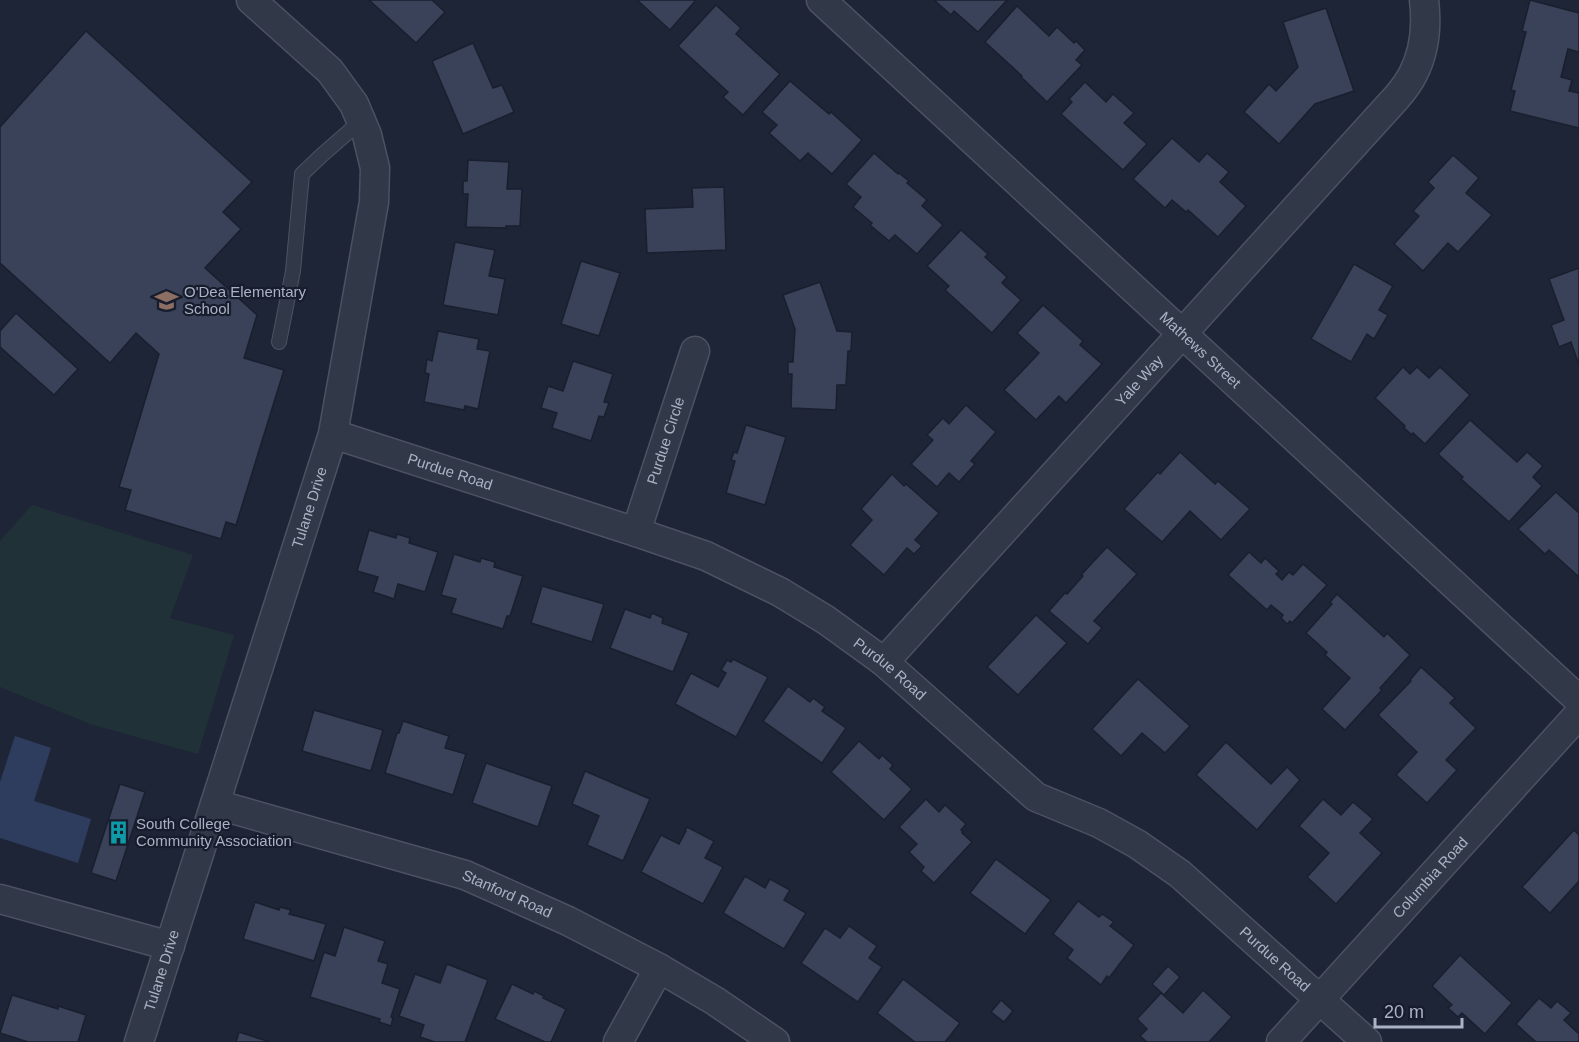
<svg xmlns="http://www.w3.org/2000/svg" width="1579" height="1042" font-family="Arial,sans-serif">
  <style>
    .green { fill: #203238 }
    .water { fill: #2e3c5d }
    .building { fill: #394258; stroke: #191f2e; stroke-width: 1.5 }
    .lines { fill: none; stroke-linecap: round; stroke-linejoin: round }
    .service-casing { stroke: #4c5263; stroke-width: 16 }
    .minor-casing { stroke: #4c5263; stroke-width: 31 }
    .service { stroke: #313848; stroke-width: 14 }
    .minor { stroke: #313848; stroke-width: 28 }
    .labels { text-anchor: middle; stroke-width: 4.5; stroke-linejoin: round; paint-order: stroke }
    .poi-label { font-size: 15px; fill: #abb2c5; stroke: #171d2c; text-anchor: start }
    .street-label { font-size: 15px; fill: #abb2c5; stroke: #171d2c }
  </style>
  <rect width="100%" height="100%" fill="#1e2537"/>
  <!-- green -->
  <path class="green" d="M32 505 193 555 170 618 234 635 198 754 90 724 0 687V541Z"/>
  <!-- water -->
  <path class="water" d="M15 736 51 748 34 801 91 819 78 863 0 838V782Z"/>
  <!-- building -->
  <g class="building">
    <path d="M369 0H432L445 12 416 43Z"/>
    <path d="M637 0H696L670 30Z"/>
    <path d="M934 0H1007L978 32 954 11 951 15Z"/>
    <path d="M1530 0 1579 13V52L1568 49 1561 77 1572 80 1569 91 1579 93V128L1510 111 1515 91 1511 90 1526 32 1522 31Z"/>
    <path d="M716 5 741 28 736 34 780 74 743 115 723 97 728 92 678 46Z"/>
    <path d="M1017 6 1049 36 1057 27 1074 43 1076 41 1085 50 1076 60 1082 65 1047 102 1021 77 1022 76 985 42Z"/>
    <path d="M1326 8 1354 91 1315 104 1279 144 1244 112 1269 84 1276 91 1298 67 1283 22Z"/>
    <path d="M86 31 252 182 223 212 241 229 205 268 257 315 244 358 284 370 236 525 226 522 221 539 125 510 131 490 119 487 159 354 136 333 110 363 0 263V127Z"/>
    <path d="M473 43 493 88 502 85 514 112 463 134 432 61Z"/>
    <path d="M790 81 829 114 831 112 862 140 832 174 808 153 800 161 769 133 777 125 762 112Z"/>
    <path d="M1085 82 1106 102 1113 94 1134 113 1124 123 1147 144 1123 170 1061 114 1072 102 1069 99Z"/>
    <path d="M1172 138 1199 162 1207 153 1229 172 1220 182 1246 206 1218 237 1188 210 1186 212 1172 200 1165 208 1133 179Z"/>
    <path d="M874 153 898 174 899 173 909 181 907 183 927 200 922 206 943 225 917 254 895 235 889 241 870 225 872 223 853 207 861 197 846 184Z"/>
    <path d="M1453 155 1479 178 1466 193 1492 215 1458 252 1448 243 1423 271 1394 244 1419 216 1413 211 1434 188 1428 182Z"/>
    <path d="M468 160 509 162 507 189H522L520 226H506V228L466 227 468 194H463V181H467Z"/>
    <path d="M724 187 726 250 647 253 645 209 693 207 692 188Z"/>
    <path d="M961 230 988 254 985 257 1007 277 1002 283 1021 300 992 333 945 290 949 286 927 266Z"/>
    <path d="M455 242 495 250 489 276 505 279 498 315 443 305Z"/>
    <path d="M581 261 620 273 599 336 561 324Z"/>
    <path d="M1354 264 1393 286 1379 310 1388 315 1374 339 1367 334 1351 362 1311 339Z"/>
    <path d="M1579 268V365L1571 342 1559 347 1551 325 1564 320 1549 279Z"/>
    <path d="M820 282 837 331 852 332 851 351H848L846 385H837L836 410 791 408 792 374H788V362H793L795 329 783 295Z"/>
    <path d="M1043 305 1083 341 1080 345 1102 364 1066 403 1059 396 1036 420 1004 390 1039 353 1017 333Z"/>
    <path d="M16 313 78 369 54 395 0 347V331Z"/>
    <path d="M438 331 479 339 477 349 490 351 478 409 465 406 464 410 424 402 429 374 425 373 427 359 432 361Z"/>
    <path d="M573 361 613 374 604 402 609 403 604 417 599 416 591 441 552 428 557 413 541 408 548 386 563 391Z"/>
    <path d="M1403 367 1410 374 1417 367 1429 378 1440 367 1470 395 1425 444 1413 433 1412 435 1404 428 1405 426 1375 398Z"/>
    <path d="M966 405 996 432 971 461 975 464 959 482 949 473 937 487 911 464 933 440 927 435 943 418 949 424Z"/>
    <path d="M1470 420 1517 462 1527 452 1543 466 1533 477 1542 486 1509 522 1461 479 1463 477 1438 454Z"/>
    <path d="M746 425 786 437 765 505 726 493 735 461 731 460 734 452 737 453Z"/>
    <path d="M1180 452 1215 484 1218 481 1250 509 1221 540 1190 511 1162 542 1124 509 1158 472 1160 474Z"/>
    <path d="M892 474 904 486 906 484 939 513 915 540 922 546 914 554 907 548 884 575 850 545 872 520 861 509Z"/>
    <path d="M1556 492 1579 513V577L1549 550 1545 554 1518 529Z"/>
    <path d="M369 530 396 538 397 534 410 538 409 543 438 552 425 592 398 584 394 599 373 592 378 577 357 571Z"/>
    <path d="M1107 547 1137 574 1094 621 1102 628 1088 644 1049 611 1065 593 1067 594 1083 576 1081 575Z"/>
    <path d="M1249 552 1261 563 1265 558 1279 571 1276 574 1282 580 1289 572 1293 575 1303 564 1327 585 1292 623 1290 621 1287 624 1281 618 1283 615 1271 605 1267 610 1228 575Z"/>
    <path d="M454 554 480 562 481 558 495 562 494 567 523 576 510 616H507L503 629 451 613 456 599 441 595Z"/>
    <path d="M542 586 604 604 592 642 531 623Z"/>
    <path d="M1337 594 1384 637 1387 633 1410 655 1380 688 1382 690 1345 730 1322 709 1350 678 1325 655 1327 652 1306 633 1332 604 1330 602Z"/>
    <path d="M625 609 650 618 652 613 663 618 662 623 689 633 673 672 610 648Z"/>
    <path d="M1036 615 1067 643 1018 695 987 667Z"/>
    <path d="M733 659 768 677 736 737 675 704 691 673 718 687 726 673 721 670 727 660 731 662Z"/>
    <path d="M1421 667 1455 698 1450 703 1476 728 1446 760 1457 770 1427 803 1396 775 1417 752 1378 715 1411 681 1410 680Z"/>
    <path d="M1138 679 1190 726 1165 753 1142 733 1121 756 1092 729Z"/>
    <path d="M788 686 810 702 813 698 825 707 822 711 846 728 822 763 763 721Z"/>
    <path d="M314 710 383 730 371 771 302 751Z"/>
    <path d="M403 721 449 736 445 748 466 754 453 795 385 773 397 733H399Z"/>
    <path d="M859 741 879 759 882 755 893 765 890 769 912 789 884 820 831 772Z"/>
    <path d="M1226 742 1271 784 1287 767 1300 780 1257 830 1196 775Z"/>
    <path d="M486 763 552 786 538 827 472 803Z"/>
    <path d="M585 771 650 799 623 861 587 845 599 816 572 804Z"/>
    <path d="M120 784 145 792 116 881 91 873Z"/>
    <path d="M926 799 939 812 945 805 966 824 961 830 963 832 962 833 972 842 934 883 921 871 924 867 909 852 917 844 899 827Z"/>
    <path d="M1323 799 1341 815 1353 802 1373 819 1360 833 1382 853 1336 904 1307 877 1329 853 1299 826Z"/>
    <path d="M687 827 714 841 705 858 723 867 703 904 641 872 661 835 679 844 686 831 685 830Z"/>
    <path d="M1574 830 1579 835V881L1550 913 1522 887Z"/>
    <path d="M996 859 1051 900 1025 934 970 893Z"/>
    <path d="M745 876 765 888 770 879 790 890 784 900 806 913 784 949 723 913Z"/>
    <path d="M1078 901 1099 917 1102 914 1114 922 1110 926 1134 945 1109 978 1107 976 1101 985 1067 958 1073 950 1053 934Z"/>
    <path d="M255 902 279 910 280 907 291 910 289 914 326 924 314 961 243 939Z"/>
    <path d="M849 926 877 946 869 958 882 967 858 1002 801 963 825 928 840 938Z"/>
    <path d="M344 927 385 941 378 961 388 964 382 983 400 989 391 1017 393 1018 391 1026 379 1022 380 1019 310 997 324 952 335 956Z"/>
    <path d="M1460 955 1512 1003 1485 1034 1462 1013 1458 1017 1448 1008 1452 1005 1432 986Z"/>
    <path d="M447 964 488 980 465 1042H435L420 1037 424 1025 399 1016 415 974 440 983Z"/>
    <path d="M1168 966 1180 977 1164 995 1152 984Z"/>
    <path d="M903 979 960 1023 945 1042H915L877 1013Z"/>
    <path d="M512 984 533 994 534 991 544 996 543 998 566 1009 551 1042H545L495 1019Z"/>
    <path d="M1203 990 1232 1017 1209 1042H1147L1140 1036 1147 1029 1137 1019 1161 993 1183 1013Z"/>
    <path d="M12 995 58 1009V1006L86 1015 78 1042H28L0 1033Z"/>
    <path d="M1539 998 1551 1008 1557 1001 1571 1013 1564 1020 1579 1034V1042H1536L1516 1024Z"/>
    <path d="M1001 1000 1013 1011 1004 1022 991 1012Z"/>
    <path d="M239 1032 270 1042H236Z"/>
  </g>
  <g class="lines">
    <defs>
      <path id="service" d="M279 342 293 271 302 174 322 155 361 121"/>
      <g id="minor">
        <path id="s1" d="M821 0 1579 700"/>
        <path id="s2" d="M333 434 636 532 706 556 780 592 826 620 884 662 1036 797 1099 823 1137 844 1180 874 1367 1042"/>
        <path id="s3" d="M636 532 695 351"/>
        <path id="s4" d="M884 662 1397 97C1403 90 1409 82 1413 74 1425 51 1427 25 1424 0"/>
        <path id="s5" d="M215 804 465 875 568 921 659 968 715 1001 775 1042"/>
        <path d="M0 899 170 946"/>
        <path id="s6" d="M139 1042 333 434 374 202 375 168 367 135 354 104 330 71 251 0"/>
        <path d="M618 1042 659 968"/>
        <path id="s7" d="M1281 1042 1579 714"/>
      </g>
    </defs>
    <!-- service casing -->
    <use href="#service" class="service-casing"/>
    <!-- minor casing -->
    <use href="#minor" class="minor-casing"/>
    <!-- service -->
    <use href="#service" class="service"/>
    <!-- minor -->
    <use href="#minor" class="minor"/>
  </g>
  <!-- icons -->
  <defs>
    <symbol id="school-bare" viewBox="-9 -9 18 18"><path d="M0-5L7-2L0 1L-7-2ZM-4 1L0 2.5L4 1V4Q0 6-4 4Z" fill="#8d6e63" stroke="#171d2c" stroke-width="2.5" paint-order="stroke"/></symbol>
    <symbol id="building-bare" viewBox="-9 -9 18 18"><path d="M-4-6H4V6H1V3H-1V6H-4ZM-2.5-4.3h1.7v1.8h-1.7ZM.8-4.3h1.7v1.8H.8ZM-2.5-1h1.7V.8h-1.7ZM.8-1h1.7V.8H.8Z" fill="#0f9aa8" stroke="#171d2c" stroke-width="2.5" paint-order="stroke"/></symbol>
  </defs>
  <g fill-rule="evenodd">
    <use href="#school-bare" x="150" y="284" width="33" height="33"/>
    <use href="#building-bare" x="102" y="816" width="33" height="33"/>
  </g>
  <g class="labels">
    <!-- poi labels -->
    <g class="poi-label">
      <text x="184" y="297">O'Dea Elementary<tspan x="184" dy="17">School</tspan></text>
      <text x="136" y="829">South College<tspan x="136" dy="17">Community Association</tspan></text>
    </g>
    <!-- street labels -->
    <g class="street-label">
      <text dy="5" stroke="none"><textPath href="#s1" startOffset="516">Mathews Street</textPath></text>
      <text dy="5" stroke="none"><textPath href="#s4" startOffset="380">Yale Way</textPath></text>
      <text dy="5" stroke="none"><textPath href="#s3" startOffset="96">Purdue Circle</textPath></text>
      <text dy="5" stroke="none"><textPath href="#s2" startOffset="123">Purdue Road</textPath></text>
      <text dy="5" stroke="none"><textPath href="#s6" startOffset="561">Tulane Drive</textPath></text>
      <text dy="5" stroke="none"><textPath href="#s2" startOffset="609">Purdue Road</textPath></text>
      <text dy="5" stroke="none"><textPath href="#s7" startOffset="222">Columbia Road</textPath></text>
      <text dy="5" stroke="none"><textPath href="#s5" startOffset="306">Stanford Road</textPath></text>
      <text dy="5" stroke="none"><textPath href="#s2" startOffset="1095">Purdue Road</textPath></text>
      <text dy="5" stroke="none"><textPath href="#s6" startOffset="75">Tulane Drive</textPath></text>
    </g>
  </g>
  <!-- scale -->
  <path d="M1375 1018v9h87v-9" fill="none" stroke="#abb2c5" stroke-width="3"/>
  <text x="1384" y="1018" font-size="18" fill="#abb2c5" stroke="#171d2c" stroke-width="4.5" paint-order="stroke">20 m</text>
</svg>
